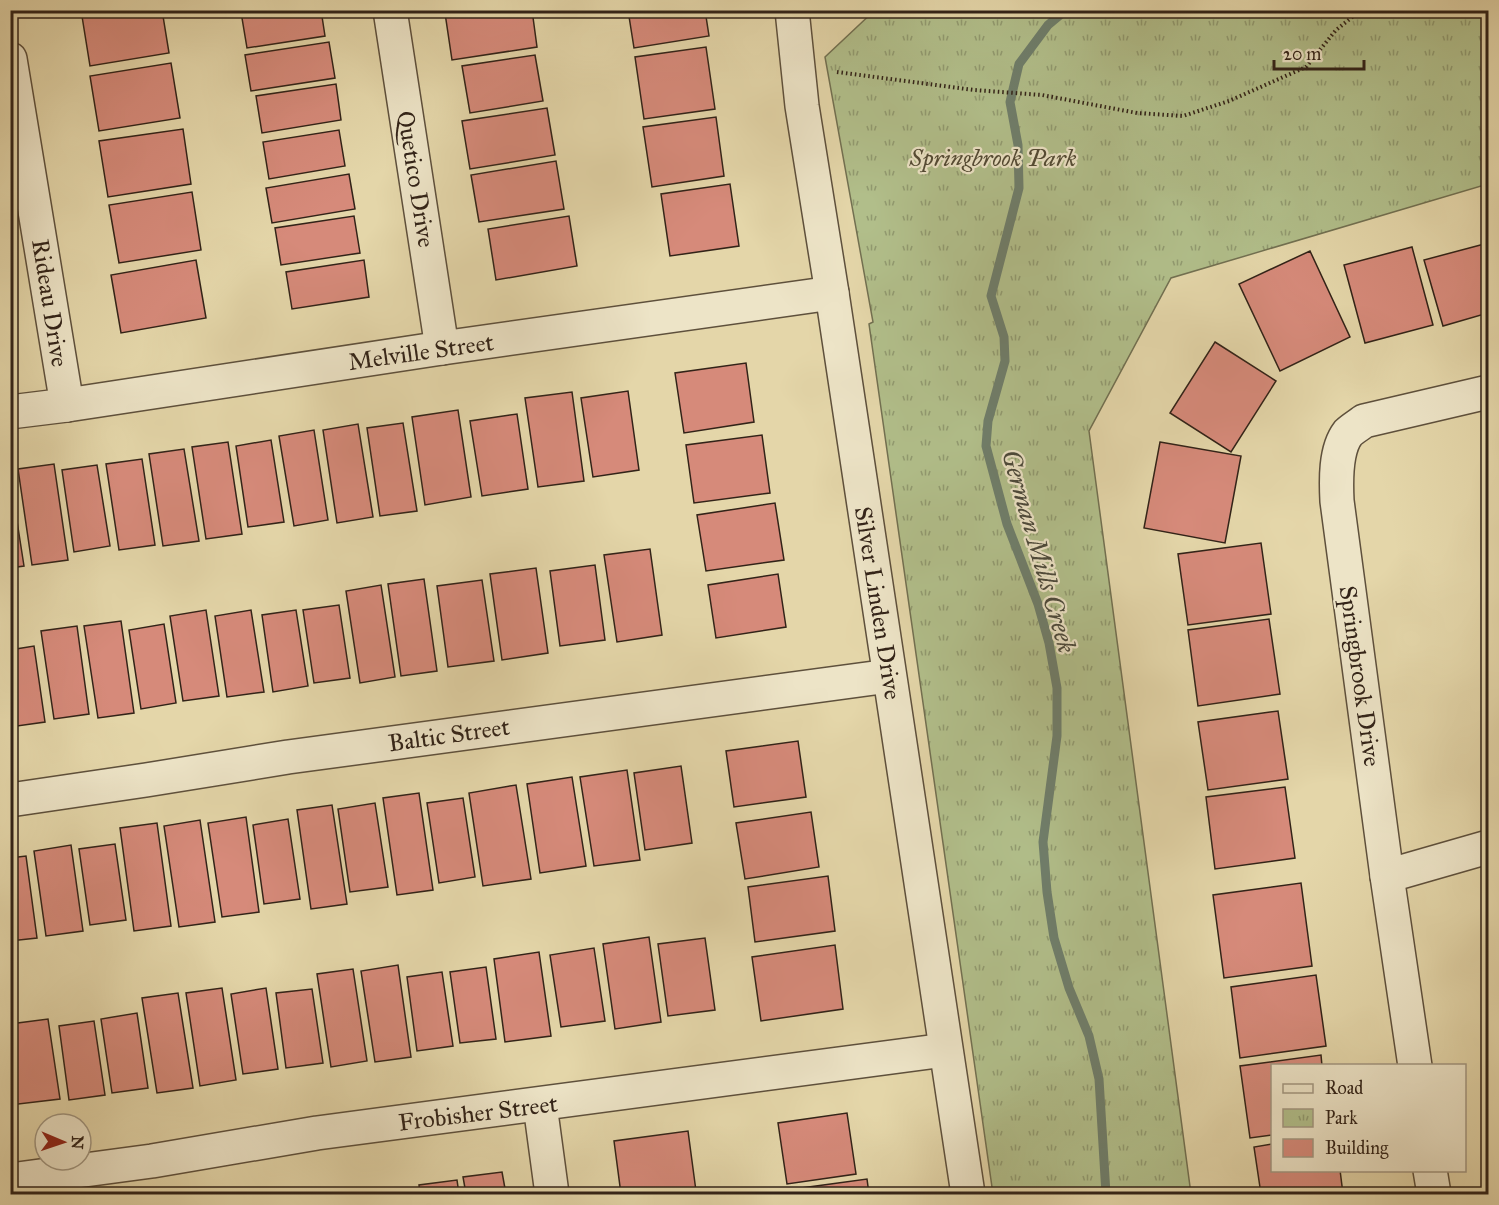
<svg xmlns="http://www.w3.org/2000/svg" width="1499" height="1205" font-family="'IM FELL Great Primer',serif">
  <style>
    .park { fill: url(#park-tufts); stroke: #727051; stroke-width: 1.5 }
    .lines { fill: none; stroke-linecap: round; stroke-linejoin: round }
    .stream { stroke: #6f7e6b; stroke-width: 9 }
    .building { fill: #d68a7a; stroke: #322318; stroke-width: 1.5 }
    .street-casing { stroke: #5e503c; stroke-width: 36 }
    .path { stroke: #322318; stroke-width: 4; stroke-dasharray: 1.5 3; stroke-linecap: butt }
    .street { stroke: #ede4c7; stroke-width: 33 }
    .labels { text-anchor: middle; stroke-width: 4.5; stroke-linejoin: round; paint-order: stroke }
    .park-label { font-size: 24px; font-style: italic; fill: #524a34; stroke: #ede4c7 }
    .street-label { font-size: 24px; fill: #322318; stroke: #ede4c7 }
    .water-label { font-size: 26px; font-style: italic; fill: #4b493b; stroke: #ede4c7 }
  </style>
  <defs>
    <pattern id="park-tufts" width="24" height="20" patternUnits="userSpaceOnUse" patternTransform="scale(1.5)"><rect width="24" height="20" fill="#b1be8a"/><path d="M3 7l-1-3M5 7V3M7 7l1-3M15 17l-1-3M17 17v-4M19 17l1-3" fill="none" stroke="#919a70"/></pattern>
  </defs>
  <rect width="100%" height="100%" fill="#e4d6a9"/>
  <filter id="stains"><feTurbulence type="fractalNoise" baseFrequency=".00333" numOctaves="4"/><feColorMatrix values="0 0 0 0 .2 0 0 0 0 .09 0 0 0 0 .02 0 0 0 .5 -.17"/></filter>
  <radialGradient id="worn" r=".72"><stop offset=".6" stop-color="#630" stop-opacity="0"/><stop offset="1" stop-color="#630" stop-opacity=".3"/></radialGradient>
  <!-- park -->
  <path class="park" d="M875 10 1488 11V184L1171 278 1089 431 1191 1194H993L869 324 873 322 825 57Z"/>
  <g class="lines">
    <!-- stream -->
    <path class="stream" d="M1066 10 1048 25 1019 64 1010 102 1018 145 1019 188 991 296 1004 337 1005 361 988 421 986 446 1007 524 1038 604 1049 643 1057 688V736L1043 842 1047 892 1054 938 1069 988 1089 1036 1099 1079 1106 1194"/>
  </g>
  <!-- building -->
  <g class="building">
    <path d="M81 10H162L169 53 90 66Z"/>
    <path d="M251 10H321L325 36 247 48 241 12Z"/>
    <path d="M460 10H532L537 47 452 60 445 13Z"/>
    <path d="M628 10H705L709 36 634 48Z"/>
    <path d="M329 42 335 78 251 91 245 55Z"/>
    <path d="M706 47 715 109 644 119 635 57Z"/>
    <path d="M535 55 543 101 470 113 462 66Z"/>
    <path d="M171 63 180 118 99 131 90 76Z"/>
    <path d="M336 84 341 120 262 133 256 96Z"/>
    <path d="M547 108 555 155 470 169 462 121Z"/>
    <path d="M716 117 724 176 652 187 643 127Z"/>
    <path d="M183 129 191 184 108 197 99 141Z"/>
    <path d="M339 130 345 166 269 179 263 142Z"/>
    <path d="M556 161 564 209 479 222 471 175Z"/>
    <path d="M349 174 355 209 272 223 266 188Z"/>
    <path d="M730 184 739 246 670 256 661 194Z"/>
    <path d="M192 192 201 250 119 263 109 205Z"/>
    <path d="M354 216 360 253 281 265 275 228Z"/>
    <path d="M569 216 577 266 496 280 488 229Z"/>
    <path d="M1488 243V313L1443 326 1424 260Z"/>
    <path d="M1412 247 1433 325 1365 343 1344 265Z"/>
    <path d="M1310 251 1350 337 1280 371 1239 284Z"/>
    <path d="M196 260 206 318 121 333 111 275Z"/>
    <path d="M364 260 369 297 292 309 286 272Z"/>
    <path d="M1215 342 1276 381 1231 452 1170 413Z"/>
    <path d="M746 363 754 422 684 433 675 373Z"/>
    <path d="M628 391 639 470 593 477 581 398Z"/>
    <path d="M572 392 584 481 538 487 525 398Z"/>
    <path d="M458 410 471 497 425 505 412 417Z"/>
    <path d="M517 414 528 489 482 496 470 421Z"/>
    <path d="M403 423 417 511 380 516 367 428Z"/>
    <path d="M358 424 373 517 337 523 323 430Z"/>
    <path d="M314 430 328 520 294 526 279 436Z"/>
    <path d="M762 435 770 493 694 503 686 445Z"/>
    <path d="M271 440 284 522 248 527 236 446Z"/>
    <path d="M228 442 242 534 206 539 192 447Z"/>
    <path d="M1160 442 1241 456 1225 543 1144 528Z"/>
    <path d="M184 449 199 541 163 546 149 454Z"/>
    <path d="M142 459 155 545 119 550 106 464Z"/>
    <path d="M54 464 68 560 32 565 18 469Z"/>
    <path d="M97 465 110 546 74 552 62 470Z"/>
    <path d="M10 476 24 566 10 568Z"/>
    <path d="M775 503 784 560 706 571 697 515Z"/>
    <path d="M1261 543 1271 614 1188 625 1178 554Z"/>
    <path d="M650 549 662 635 617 642 604 555Z"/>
    <path d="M595 565 605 640 560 646 550 571Z"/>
    <path d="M536 568 548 653 502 660 490 574Z"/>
    <path d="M778 574 786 627 716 638 708 585Z"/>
    <path d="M424 579 437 671 401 676 388 584Z"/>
    <path d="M482 580 494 661 448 667 437 586Z"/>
    <path d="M381 585 395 677 360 683 346 591Z"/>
    <path d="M339 605 350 678 314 683 303 610Z"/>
    <path d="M206 610 219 696 183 701 170 616Z"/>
    <path d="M251 610 264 692 227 697 215 616Z"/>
    <path d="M296 610 308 686 273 692 262 615Z"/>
    <path d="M1269 619 1280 694 1198 706 1188 630Z"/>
    <path d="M121 621 134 713 98 718 84 626Z"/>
    <path d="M164 624 176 703 141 709 129 630Z"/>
    <path d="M77 626 89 714 54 719 41 631Z"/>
    <path d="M34 646 45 722 10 727V650Z"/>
    <path d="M1278 711 1288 779 1208 790 1198 722Z"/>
    <path d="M798 741 806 797 734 807 726 751Z"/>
    <path d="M681 766 692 843 645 850 634 773Z"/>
    <path d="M627 770 640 860 594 866 580 777Z"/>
    <path d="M572 777 586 866 540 873 527 784Z"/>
    <path d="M516 785 531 879 483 886 469 793Z"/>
    <path d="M1285 787 1295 858 1215 869 1206 797Z"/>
    <path d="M419 793 433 890 397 895 383 798Z"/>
    <path d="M463 798 475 877 439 883 427 803Z"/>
    <path d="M375 803 388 887 350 892 338 809Z"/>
    <path d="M332 805 347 904 311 909 297 810Z"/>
    <path d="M811 812 819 867 745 879 736 823Z"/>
    <path d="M246 817 259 912 222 917 208 823Z"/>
    <path d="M288 819 300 899 264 904 253 825Z"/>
    <path d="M200 820 215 922 179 927 164 826Z"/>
    <path d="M157 823 171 926 134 931 120 828Z"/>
    <path d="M115 844 126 920 90 925 79 849Z"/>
    <path d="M71 845 83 931 46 936 34 851Z"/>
    <path d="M26 856 37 938 10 941V858Z"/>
    <path d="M828 876 835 931 755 942 748 887Z"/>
    <path d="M1301 883 1312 966 1224 978 1213 895Z"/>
    <path d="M649 937 661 1022 615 1029 603 944Z"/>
    <path d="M705 938 715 1010 668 1016 658 944Z"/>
    <path d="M835 945 843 1009 761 1021 752 957Z"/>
    <path d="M594 948 605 1021 561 1027 550 955Z"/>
    <path d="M539 952 551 1036 505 1042 494 959Z"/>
    <path d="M398 965 411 1057 375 1062 361 971Z"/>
    <path d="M486 967 496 1039 460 1043 450 972Z"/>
    <path d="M353 969 367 1061 331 1067 317 974Z"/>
    <path d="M442 972 453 1046 417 1051 407 977Z"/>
    <path d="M1316 975 1326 1046 1240 1058 1231 987Z"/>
    <path d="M222 988 236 1080 200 1086 186 993Z"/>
    <path d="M266 988 278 1069 243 1074 231 994Z"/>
    <path d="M312 989 323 1063 286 1068 276 993Z"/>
    <path d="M178 993 193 1088 157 1093 142 998Z"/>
    <path d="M137 1013 148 1088 112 1093 101 1019Z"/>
    <path d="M48 1019 60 1099 10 1105V1024Z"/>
    <path d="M94 1021 105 1095 69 1100 59 1026Z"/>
    <path d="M1321 1055 1322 1066H1272V1135L1250 1138 1240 1066Z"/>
    <path d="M847 1113 856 1174 787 1184 778 1123Z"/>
    <path d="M688 1131 696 1191 672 1194H621L614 1141Z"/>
    <path d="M1272 1144V1170H1340L1343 1194H1261L1254 1147Z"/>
    <path d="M502 1172 506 1194H466L463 1177Z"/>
    <path d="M867 1179 869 1194H788L787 1190Z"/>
    <path d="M457 1180 459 1194H420L419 1185Z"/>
    <path d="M414 1191V1194H388Z"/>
  </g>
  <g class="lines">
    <defs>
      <g id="street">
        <path d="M390 10 442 348"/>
        <path d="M792 10 802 106 832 293 968 1194"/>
        <path d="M10 59 67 405"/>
        <path d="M10 412 67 405 442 348 832 293"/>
        <path d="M10 800 146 780 288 757 889 676"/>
        <path d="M1387 876 1488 847"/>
        <path d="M1415 1066 1387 876 1337 501C1336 481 1335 450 1348 433 1352 429 1359 425 1364 421L1488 392"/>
        <path d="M540 1105 552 1194"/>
        <path d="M1430 1170 1434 1194"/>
        <path d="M10 1180 152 1161 317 1133 945 1050"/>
      </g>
    </defs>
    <!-- street casing -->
    <use href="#street" class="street-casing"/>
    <!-- path -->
    <path class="path" d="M837 72 974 90 1042 95 1137 113 1183 116 1229 101 1306 67 1336 30 1361 10"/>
    <!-- street -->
    <use href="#street" class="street"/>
  </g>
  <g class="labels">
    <!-- park labels -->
    <g class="park-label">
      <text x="993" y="166">Springbrook Park</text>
    </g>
    <!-- street labels -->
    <g class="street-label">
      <text transform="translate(416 179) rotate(81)" y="8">Quetico Drive</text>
      <text transform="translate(50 303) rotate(81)" y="8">Rideau Drive</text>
      <text transform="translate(421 352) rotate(-8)" y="8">Melville Street</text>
      <text transform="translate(878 603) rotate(81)" y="8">Silver Linden Drive</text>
      <text transform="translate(1360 676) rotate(82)" y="8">Springbrook Drive</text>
      <text transform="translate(449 735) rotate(-8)" y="8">Baltic Street</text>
      <text transform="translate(478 1113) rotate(-7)" y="8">Frobisher Street</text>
    </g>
    <!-- water labels -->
    <g class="water-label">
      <text transform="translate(1039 551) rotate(74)" y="9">German Mills Creek</text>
    </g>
  </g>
  <!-- margin -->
  <rect width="1499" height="1205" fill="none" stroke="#e4d6a9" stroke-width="36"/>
  <rect x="12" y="12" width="1475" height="1181" fill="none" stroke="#322318" stroke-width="3"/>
  <rect x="18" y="18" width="1463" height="1169" fill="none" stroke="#322318" stroke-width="1.5"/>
  <!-- legend -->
  <rect x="1271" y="1064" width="195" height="108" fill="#ede4c7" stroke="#a29781" stroke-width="1.5"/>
  <rect x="1283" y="1084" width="30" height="9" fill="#ede4c7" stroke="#a29781" stroke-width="1.5"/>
  <text x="1325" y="1094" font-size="18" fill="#322318">Road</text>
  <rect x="1283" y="1109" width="30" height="18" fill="url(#park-tufts)" stroke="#a29781" stroke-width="1.5"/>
  <text x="1325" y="1124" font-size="18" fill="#322318">Park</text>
  <rect x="1283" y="1139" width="30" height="18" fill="#d68a7a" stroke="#a29781" stroke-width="1.5"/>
  <text x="1325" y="1154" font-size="18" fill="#322318">Building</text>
  <!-- north arrow -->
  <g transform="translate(63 1142) rotate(92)"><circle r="28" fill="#ede4c7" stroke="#a29781" stroke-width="1.5"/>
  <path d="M0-4.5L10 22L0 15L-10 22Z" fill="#8f2418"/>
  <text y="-9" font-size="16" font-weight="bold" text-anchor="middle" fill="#322318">N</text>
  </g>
  <!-- scale -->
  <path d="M1274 60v9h90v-9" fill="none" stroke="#322318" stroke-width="3"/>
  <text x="1283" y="60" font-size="18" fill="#322318" stroke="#ede4c7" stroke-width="4.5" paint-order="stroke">20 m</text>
  <rect width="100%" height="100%" filter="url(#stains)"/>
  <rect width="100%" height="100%" fill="url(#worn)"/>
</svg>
